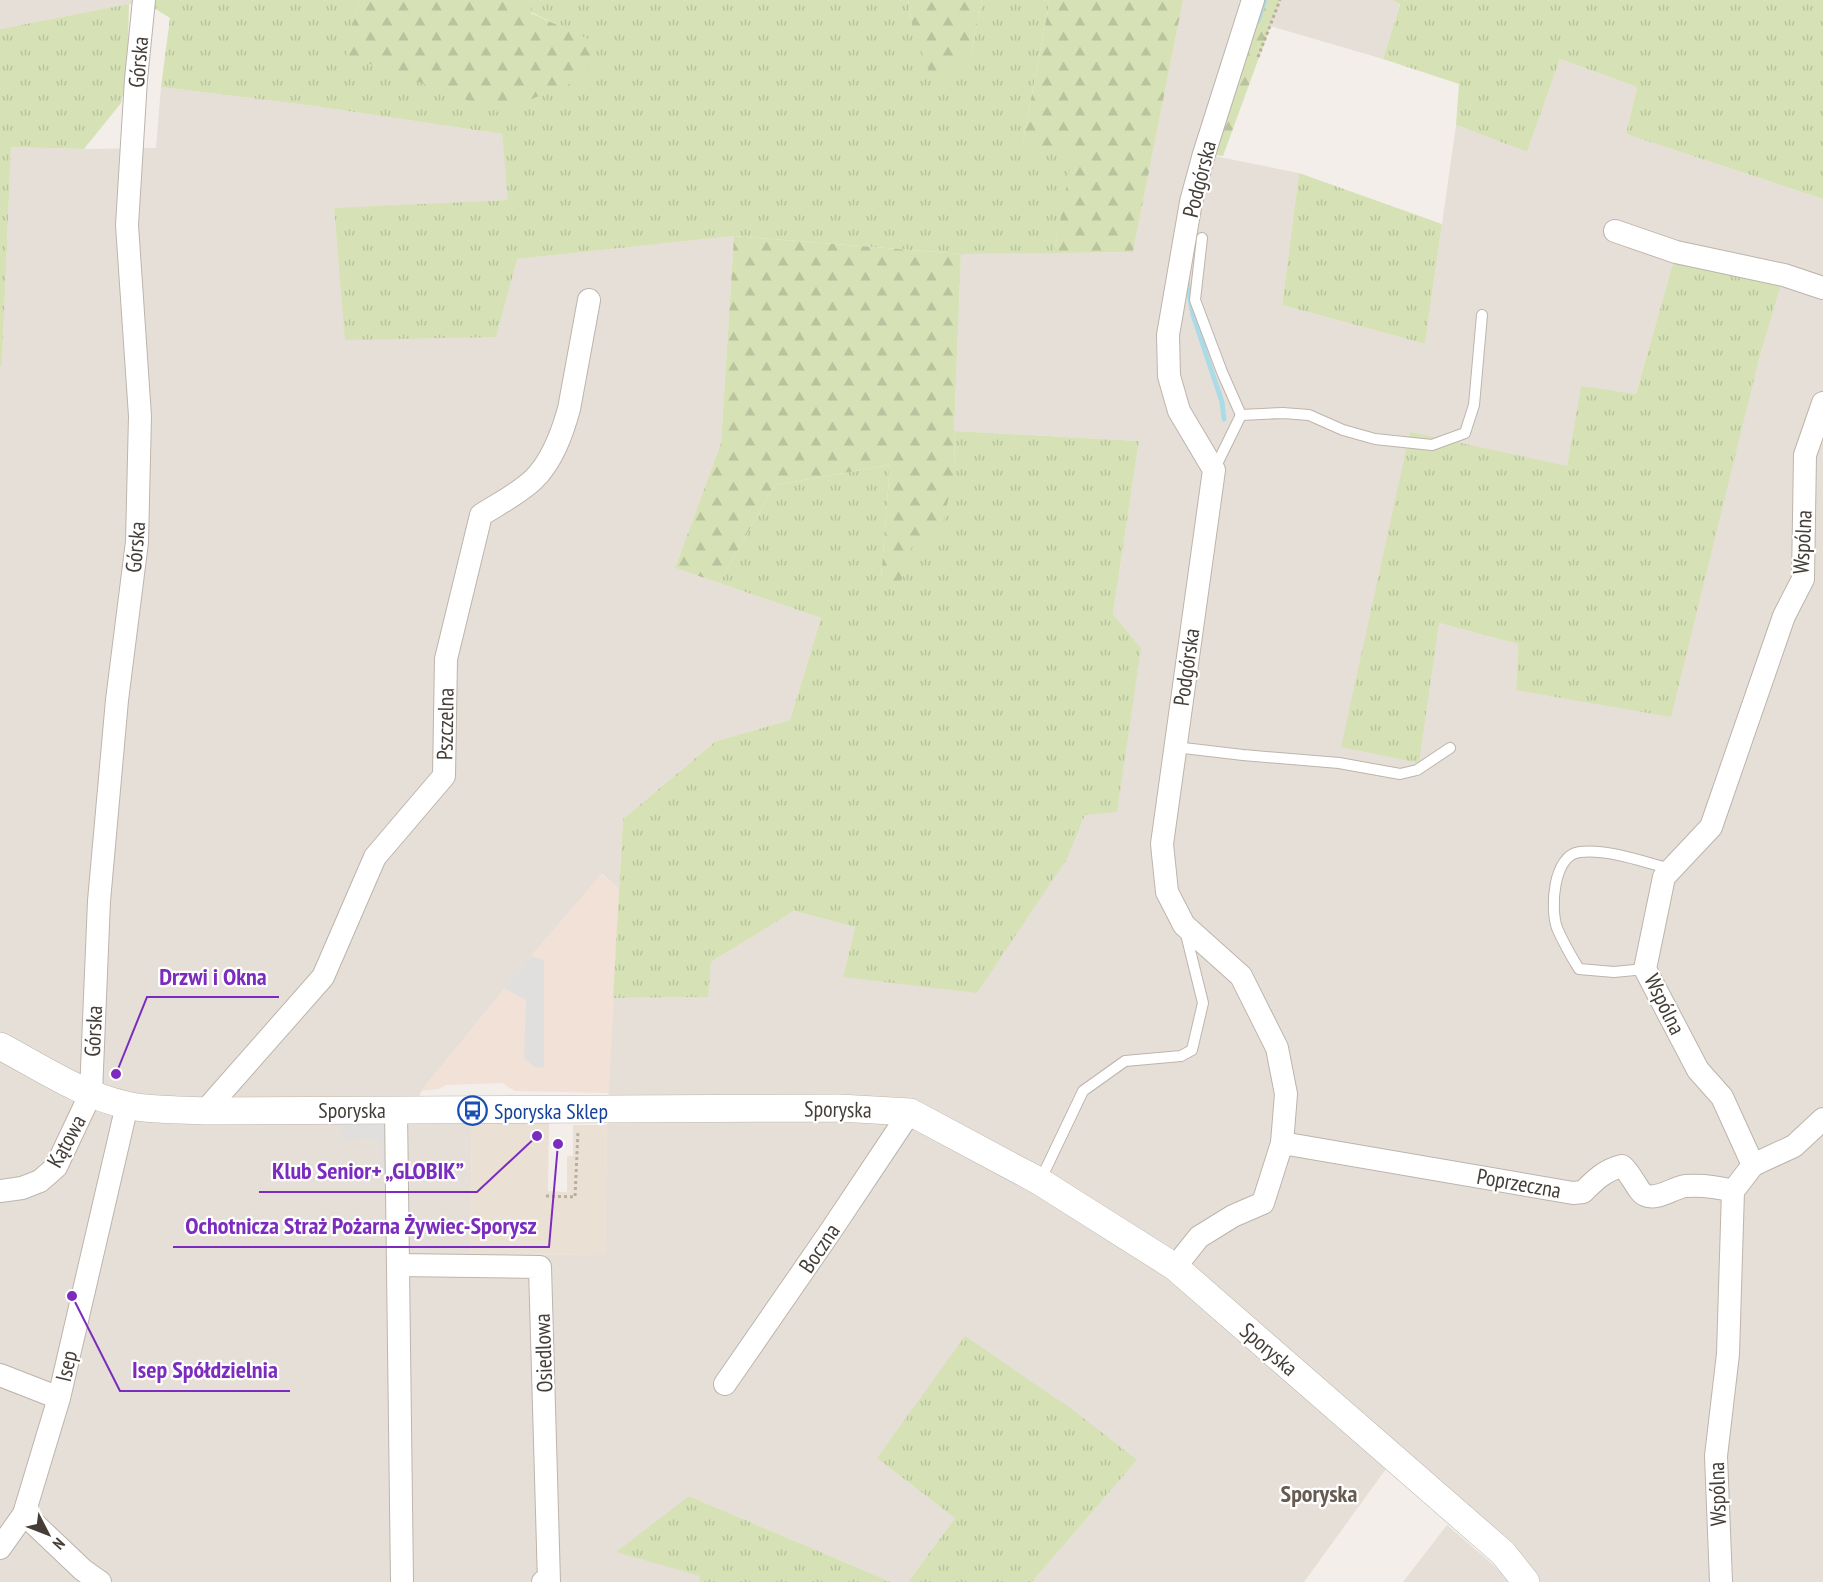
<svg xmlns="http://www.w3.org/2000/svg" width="1823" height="1582" font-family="'PT Sans Narrow',sans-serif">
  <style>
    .residential { fill: #e6dfd8; fill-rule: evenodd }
    .commercial { fill: #f2e1d6 }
    .education { fill: #eae0d4 }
    .grass { fill: url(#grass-tufts) }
    .forest { fill: url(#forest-firs) }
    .parking { fill: #e1dfdd }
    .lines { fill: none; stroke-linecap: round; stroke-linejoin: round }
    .stream { stroke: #acdbe8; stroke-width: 5 }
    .service-casing { stroke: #bdb4ac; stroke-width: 12 }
    .minor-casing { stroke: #bdb4ac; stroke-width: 24 }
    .tertiary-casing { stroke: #bdb4ac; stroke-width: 28 }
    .path { stroke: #bdad9f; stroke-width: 3; stroke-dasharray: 3 3; stroke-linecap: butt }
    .service { stroke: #fff; stroke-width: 10 }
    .minor { stroke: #fff; stroke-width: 22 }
    .tertiary { stroke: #fff; stroke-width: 27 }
    .labels { text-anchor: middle; stroke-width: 4.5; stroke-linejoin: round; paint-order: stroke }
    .street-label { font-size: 22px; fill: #453e38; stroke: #fff }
    .transit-label { font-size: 22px; fill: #164399; stroke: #fff; text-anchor: start }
    .neighbourhood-label { font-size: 24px; font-weight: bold; fill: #675a50; stroke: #fff }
    .leader { fill: none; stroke: #7b2cbf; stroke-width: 2 }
    .callout-dot { fill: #7b2cbf; stroke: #fff; stroke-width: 2 }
    .callout-label { font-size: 24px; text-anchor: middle; font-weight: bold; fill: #7b2cbf; stroke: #fff; stroke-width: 4.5; stroke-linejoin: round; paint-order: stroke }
  </style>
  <defs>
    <pattern id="grass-tufts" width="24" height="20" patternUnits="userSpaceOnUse" patternTransform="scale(1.5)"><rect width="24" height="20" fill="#d6e2b6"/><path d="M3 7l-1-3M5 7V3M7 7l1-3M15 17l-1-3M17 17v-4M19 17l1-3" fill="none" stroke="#b9c39d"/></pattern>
    <pattern id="forest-firs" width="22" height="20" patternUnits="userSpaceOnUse" patternTransform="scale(1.5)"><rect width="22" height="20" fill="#d6e2b6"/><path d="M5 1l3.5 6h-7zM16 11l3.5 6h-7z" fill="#b9c39d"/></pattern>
  </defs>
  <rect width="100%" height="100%" fill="#f3eee9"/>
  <!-- residential -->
  <g class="residential">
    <path d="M0 0H141V2L0 29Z"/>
    <path d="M1183 0H1253L1204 154 1299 173 1282 305 1425 344 1456 125 1527 152 1560 59 1637 87 1626 134 1823 199V1582H1522L1394 1458 1304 1582H1032L1137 1460 955 1518 908 1582H891L689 1496 701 1576 699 1582H0V365L2 364 11 147 84 149 156 148 161 87 314 106 502 134 509 200 334 209 346 340 516 259 734 236 721 443 675 568 821 618 790 720 716 741 623 819 619 889 602 874 531 956 421 1091 412 1121H472L470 1254 605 1255 607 1125 613 998 707 997 711 962 794 911 855 927 843 977 1068 857 1085 815 1141 648 1113 614 1139 441 954 431 961 254 1133 252ZM1676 252 1784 275 1758 363 1516 689 1518 644 1439 623 1567 466 1581 387 1636 394Z"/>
    <path d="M1280 0H1392L1400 3 1383 59 1270 26Z"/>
    <path d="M1447 1525 1490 1562 1511 1582H1403Z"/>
  </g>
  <!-- commercial -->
  <path class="commercial" d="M601 874 619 889 609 1093 515 1091 502 1083 446 1085 439 1089 421 1091 531 956Z"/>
  <!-- education -->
  <path class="education" d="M472 1121 549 1122 548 1191 567 1192V1156H573V1125H607L605 1255 470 1254Z"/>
  <!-- grass -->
  <g class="grass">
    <path d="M141 0H359L347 55 598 45 531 12 534 0H908L912 26 970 59 982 0H1050L1022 146H1075L1054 253 961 254 734 236 517 259 496 337 345 340 334 208 508 200 502 134 314 106 161 87 170 18Z"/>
    <path d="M1392 0H1823V199L1626 134 1637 87 1560 59 1527 152 1456 125 1459 84 1383 59 1400 4Z"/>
    <path d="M129 4 127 75 121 103 84 149 11 147 2 365H0V29Z"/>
    <path d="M1299 173 1442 224 1425 344 1282 305Z"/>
    <path d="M1676 252 1784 275 1758 363 1671 717 1516 690 1518 644 1439 623 1419 763 1341 747 1410 432 1567 466 1581 386 1636 394Z"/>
    <path d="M954 431 1139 441 1113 614 1141 648 1117 812 1085 815 1068 857 977 993 843 977 855 927 794 911 711 962 708 997 613 998 623 819 716 741 790 720 821 618 719 583 775 485 890 465 881 579 912 546 955 469Z"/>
    <path d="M965 1336 1073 1410 1137 1460 1032 1582H908L955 1518 877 1458Z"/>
    <path d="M689 1496 891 1582H699L700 1576 616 1552Z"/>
  </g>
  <!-- forest -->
  <g class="forest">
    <path d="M359 0H534L531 13 599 44 584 78 499 112 346 55Z"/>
    <path d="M908 0H982L970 59 931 78 912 26Z"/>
    <path d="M1050 0H1183L1133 252 1054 253 1074 146H1022Z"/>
    <path d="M1253 0H1280L1223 156 1204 154Z"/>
    <path d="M734 236 961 254 954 431 955 469 940 536 912 546 900 585 881 579 890 465 775 485 719 583 675 568 721 443Z"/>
  </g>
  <!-- parking -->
  <g class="parking">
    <path d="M531 956 544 960V1067L536 1068 524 1058 526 1000 504 988Z"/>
    <path d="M391 1121V1178H382L381 1139 341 1140V1122Z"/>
  </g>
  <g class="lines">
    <!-- stream -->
    <g class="stream">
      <path d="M1258 21 1265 0"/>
      <path d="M1187 281 1193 315 1222 402 1224 419"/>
    </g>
    <defs>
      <g id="service">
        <path d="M1202 238 1195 300 1222 372 1241 415"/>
        <path d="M1214 470 1241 415 1283 413 1309 415 1343 430 1375 439 1432 445 1465 433 1474 405 1482 315"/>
        <path d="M1175 747 1243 755 1339 763 1400 774 1417 770 1450 748"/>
        <path d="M1645 969 1614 972 1579 969C1571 956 1563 942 1557 928 1550 908 1553 855 1580 852 1610 849 1643 862 1671 869"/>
        <path d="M1040 1181 1083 1091 1125 1061 1181 1056 1192 1050 1203 1003 1185 930"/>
      </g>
      <g id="minor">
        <path d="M1615 231 1676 252 1784 275 1823 288"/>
        <path d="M396 1110 402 1582"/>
        <path d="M205 1111 323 977 375 857 444 776 446 659 481 515C498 504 518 494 533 480 552 462 562 434 569 409L589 300"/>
        <path d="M1282 1143 1573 1193 1583 1192C1595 1180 1605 1170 1622 1166 1631 1173 1638 1192 1645 1195 1657 1201 1674 1187 1686 1186 1702 1185 1718 1187 1733 1191"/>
        <path d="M1753 1165 1794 1146 1823 1119"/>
        <path d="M0 1191 22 1188 40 1181 56 1167 91 1093 99 901 117 700 137 542 140 416 127 225 136 79 144 0"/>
        <path d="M398 1265 540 1267 549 1582H543"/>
        <path d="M1175 1267 1199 1237 1233 1216 1263 1203 1282 1143 1286 1094 1277 1048 1241 976 1184 925 1167 892 1162 844 1214 470 1179 411 1169 376 1168 335 1191 202 1204 154 1253 0"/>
        <path d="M0 1375 59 1398"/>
        <path d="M725 1384 830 1232 910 1112"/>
        <path d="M24 1514 83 1570 100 1582"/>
        <path d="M0 1548 24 1514 59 1398 127 1105"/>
        <path d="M1721 1582 1716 1456 1728 1354 1733 1191 1753 1165 1722 1097 1698 1070 1645 969 1664 877 1711 827 1784 616 1803 579 1805 455 1823 403"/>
      </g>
      <path id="tertiary" d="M0 1046C40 1067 81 1095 126 1105 151 1111 179 1109 205 1111L839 1108 910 1112 1039 1181 1175 1267 1503 1553 1526 1582"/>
    </defs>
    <!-- service casing -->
    <use href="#service" class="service-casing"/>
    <!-- minor casing -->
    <use href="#minor" class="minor-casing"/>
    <!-- tertiary casing -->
    <use href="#tertiary" class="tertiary-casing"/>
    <!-- path -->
    <g class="path">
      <path d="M1258 57 1280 0"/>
      <path d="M546 1196 575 1197 578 1131"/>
    </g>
    <!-- service -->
    <use href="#service" class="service"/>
    <!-- minor -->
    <use href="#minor" class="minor"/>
    <!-- tertiary -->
    <use href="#tertiary" class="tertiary"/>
  </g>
  <!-- icons -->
  <defs>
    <symbol id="bus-ring" viewBox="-11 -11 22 22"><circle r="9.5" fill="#fff" stroke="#1a4fb4" stroke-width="1.5"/><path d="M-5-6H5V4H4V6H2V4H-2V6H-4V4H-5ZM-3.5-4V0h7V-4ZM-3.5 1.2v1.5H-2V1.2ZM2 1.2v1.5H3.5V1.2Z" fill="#1a4fb4"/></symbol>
  </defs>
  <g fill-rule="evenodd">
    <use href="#bus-ring" x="456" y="1094" width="33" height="33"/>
  </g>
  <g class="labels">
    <!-- street labels -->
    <g class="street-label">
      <text transform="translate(138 62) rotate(-85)" y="8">Górska</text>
      <text transform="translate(1199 179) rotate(-76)" y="8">Podgórska</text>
      <text transform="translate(1802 542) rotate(-87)" y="8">Wspólna</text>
      <text transform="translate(135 547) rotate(-85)" y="8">Górska</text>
      <text transform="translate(1186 667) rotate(-82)" y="8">Podgórska</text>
      <text transform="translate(445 724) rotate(-89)" y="8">Pszczelna</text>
      <text transform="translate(1665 1004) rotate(64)" y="8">Wspólna</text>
      <text transform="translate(93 1031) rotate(-87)" y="8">Górska</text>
      <text transform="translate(838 1109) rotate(1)" y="8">Sporyska</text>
      <text x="352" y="1118">Sporyska</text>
      <text transform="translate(66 1141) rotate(-61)" y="8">Kątowa</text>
      <text transform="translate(1519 1183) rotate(10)" y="8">Poprzeczna</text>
      <text transform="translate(819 1248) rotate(-56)" y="8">Boczna</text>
      <text transform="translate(1269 1349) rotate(41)" y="8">Sporyska</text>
      <text transform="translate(543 1353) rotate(-92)" y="8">Osiedlowa</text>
      <text transform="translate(66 1366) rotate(-77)" y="8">Isep</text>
      <text transform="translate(1717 1494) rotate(-92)" y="8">Wspólna</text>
    </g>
    <!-- transit labels -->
    <g class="transit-label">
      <text x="494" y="1119">Sporyska Sklep</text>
    </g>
    <!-- neighbourhood labels -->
    <g class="neighbourhood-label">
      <text x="1319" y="1502">Sporyska</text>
    </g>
  </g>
  <!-- callouts -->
  <path class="leader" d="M116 1074L147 997H279M537 1136L477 1192H259M558 1144L549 1247H173M72 1296L120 1391H290"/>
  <g class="callout-dot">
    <circle cx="116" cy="1074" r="6"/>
    <circle cx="537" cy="1136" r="6"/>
    <circle cx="558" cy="1144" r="6"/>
    <circle cx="72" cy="1296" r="6"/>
  </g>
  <g class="callout-label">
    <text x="213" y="985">Drzwi i Okna</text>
    <text x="368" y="1179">Klub Senior+ „GLOBIK”</text>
    <text x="361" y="1234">Ochotnicza Straż Pożarna Żywiec-Sporysz</text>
    <text x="205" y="1378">Isep Spółdzielnia</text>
  </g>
  <!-- north arrow -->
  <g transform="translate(48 1534) rotate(132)" stroke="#ffffff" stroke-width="4.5" paint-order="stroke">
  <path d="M0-4.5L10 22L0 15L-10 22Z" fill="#453e38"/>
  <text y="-9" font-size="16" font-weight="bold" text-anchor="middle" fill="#453e38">N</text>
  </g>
</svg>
